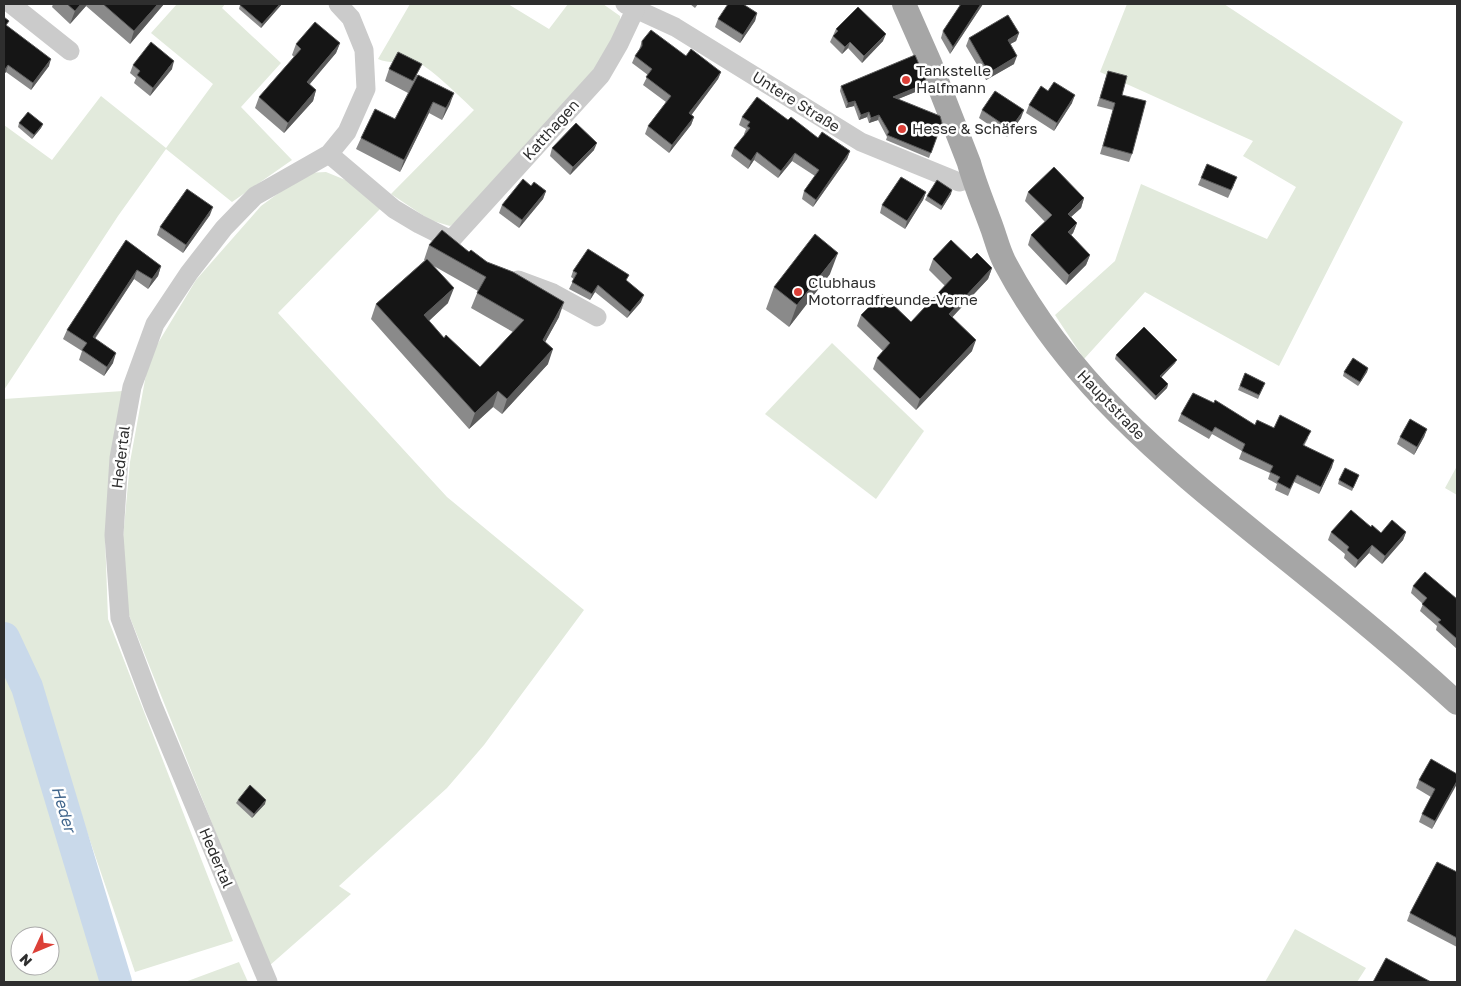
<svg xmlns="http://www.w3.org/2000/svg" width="1461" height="986" font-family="'Golos Text',sans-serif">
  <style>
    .green { fill: #e2eadc; fill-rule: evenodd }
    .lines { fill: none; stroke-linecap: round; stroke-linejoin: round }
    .river { stroke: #c9d9ea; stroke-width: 32 }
    .minor { stroke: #cbcbcb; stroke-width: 19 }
    .major { stroke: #a6a6a6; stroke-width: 24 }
    .wall { fill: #8a8a8a; fill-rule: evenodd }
    .shaded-wall { fill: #5b5b5b }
    .building { fill: #151515; stroke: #5b5b5b }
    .poi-dot { fill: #dc4038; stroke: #fff; stroke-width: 2 }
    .labels { text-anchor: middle; stroke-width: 5; stroke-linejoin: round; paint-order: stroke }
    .poi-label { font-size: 15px; fill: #2e2e2e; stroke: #fff; text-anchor: start }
    .street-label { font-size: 15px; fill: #2e2e2e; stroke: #fff }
    .water-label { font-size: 16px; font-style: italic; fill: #40658c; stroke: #fff }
  </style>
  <rect width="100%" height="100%" fill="#fff"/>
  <!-- green -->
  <g class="green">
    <path d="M177 4H225L222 8 281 63 241 107 292 160 232 202 166 149 118 216 4 390V125L52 160 101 96 166 148 213 84 151 33Z"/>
    <path d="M410 4H508L549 29 568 4H603L620 16 621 28 591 77 464 217 450 226 430 220 391 194 474 110C462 99 427 63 413 61 399 58 395 66 378 59Z"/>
    <path d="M1127 4H1224L1403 122 1279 366 1145 292 1084 359 1055 315 1115 261 1141 184 1267 239 1296 187 1243 156 1253 141 1100 72Z"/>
    <path d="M326 172 348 181 380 209 278 313 447 497 584 610 484 745 447 788 339 886 351 894 269 966 127 610 123 538 130 462 149 358 196 280 261 206 306 173Z"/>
    <path d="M832 343 924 431 876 499 765 414Z"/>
    <path d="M123 391 105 536 108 619 233 941 135 972 37 686 16 639 4 622V399Z"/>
    <path d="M1457 466V495L1445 488Z"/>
    <path d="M4 671 16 697 100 982H4ZM20 936H50V966H20Z"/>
    <path d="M1295 929 1366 968 1357 982H1265Z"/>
    <path d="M239 962 248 982H185Z"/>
  </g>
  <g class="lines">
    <!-- river -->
    <path class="river" d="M4 638 27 687 116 982"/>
    <!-- minor -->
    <g class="minor">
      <path d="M11 4 70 51"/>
      <path d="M625 4 675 27 861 142 959 182 973 178"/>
      <path d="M329 154 394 209 419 224 451 240 601 75 619 44 635 10"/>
      <path d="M518 280 553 293 597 317"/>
      <path d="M268 982 153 706 120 618 114 535 119 458 132 387 155 324 189 273 224 228 255 196 329 154 347 132 366 89 364 50 351 18 338 4"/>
    </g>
    <!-- major -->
    <path class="major" d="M904 4 930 63 969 163C975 185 984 206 992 228 996 239 999 252 1005 263 1067 380 1162 458 1263 540 1329 593 1395 646 1457 703"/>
  </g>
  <!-- wall -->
  <g class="wall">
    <path d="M53 4H164L130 44 86 6 70 24 52 7Z"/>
    <path d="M282 4 261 28 239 9 240 5Z"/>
    <path d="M690 4H698L695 8Z"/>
    <path d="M958 4H983L950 54 941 38 943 31 960 6Z"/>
    <path d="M757 13 755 21 740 43 715 27 718 19Z"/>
    <path d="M4 17 7 27 49 66 31 90 6 72 4 74Z"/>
    <path d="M836 29 883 41 862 63 848 48 842 54 830 42Z"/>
    <path d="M1019 33 1016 41 1010 44 1014 64 986 80 966 46 969 38Z"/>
    <path d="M642 41 686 56 721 72 718 79 691 115 694 117 691 125 669 153 645 134 648 126 666 102 643 85 648 75 632 63 635 56 639 50Z"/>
    <path d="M340 43 336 53 309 85 316 90 313 101 284 133 255 108 259 97 294 57 292 55 296 44Z"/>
    <path d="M133 65 172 69 150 96 134 83 136 78 130 73Z"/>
    <path d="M389 69 418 75 450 104 442 120 429 113 400 172 356 149 361 138 395 119 408 93 385 81Z"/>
    <path d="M1108 71 1122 95 1132 154 1129 162 1100 154 1113 110 1097 106Z"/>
    <path d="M927 83 925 88 898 99 942 123 929 158 886 140 887 137 878 120 869 123 867 117 859 120 854 106 846 108 840 91 841 86Z"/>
    <path d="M1048 91 1072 103 1054 131 1026 113 1029 105Z"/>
    <path d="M982 110 1021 118 1007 137 979 118Z"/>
    <path d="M742 117 788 120 818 138 850 151 847 159 813 207 802 199 804 191 815 176 792 161 778 178 754 160 748 169 731 156 734 148 745 135 744 134 746 129 739 125Z"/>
    <path d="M19 123 43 124 41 128 32 139 18 127Z"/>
    <path d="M552 148 594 150 570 175 550 156Z"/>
    <path d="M1201 178 1234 185 1228 198 1198 185Z"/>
    <path d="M531 186 546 191 543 199 519 228 499 213 502 205Z"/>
    <path d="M926 192 923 200 905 229 880 213 882 205Z"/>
    <path d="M1028 192 1084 198 1081 208 1071 217 1077 223 1073 233 1071 235 1090 255 1086 265 1066 285 1028 245 1031 235 1045 222 1025 201Z"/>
    <path d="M951 194 941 210 925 200 927 196Z"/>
    <path d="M210 215 183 253 157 235 160 227Z"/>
    <path d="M126 240 161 266 158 276 148 289 134 279 95 339 113 363 104 376 79 360 82 351 63 339 67 330Z"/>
    <path d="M429 245 469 252 559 317 545 342 548 364 502 414 493 407 469 429 371 319 376 304 425 260H424ZM432 265 478 291 471 308 513 332 480 367 444 338 429 321 448 303Z"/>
    <path d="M933 259H971L992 268 988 279 952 317 972 351 916 410 873 369 877 358 883 351 857 326 861 315 911 322 945 286 929 270Z"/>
    <path d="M573 271 627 281 641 302 627 318 595 292 590 300 569 289 574 279 571 277Z"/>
    <path d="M830 274 789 327 766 309 774 287Z"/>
    <path d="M1116 355 1175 363 1161 377 1168 384 1167 388 1155 400 1115 359Z"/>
    <path d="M1368 368 1367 372 1358 386 1343 376 1344 372Z"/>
    <path d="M1245 373 1265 383 1258 399 1238 390Z"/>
    <path d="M1181 414 1274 428 1308 438 1304 446 1332 467 1319 494 1294 482 1288 496 1275 490 1277 484 1268 479 1270 473 1239 459 1242 451 1212 434 1209 439 1178 421Z"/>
    <path d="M1427 429 1424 437 1414 455 1397 444 1400 437Z"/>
    <path d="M1359 475 1352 491 1338 484 1339 480Z"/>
    <path d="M1371 527 1381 533 1406 532 1403 540 1382 564 1369 553 1355 568 1344 558 1345 554 1328 540 1331 532Z"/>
    <path d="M1413 586 1457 599V649L1436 630 1437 626 1420 611 1423 604 1411 593Z"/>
    <path d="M1457 774 1432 829 1419 822 1422 814 1431 797 1416 788 1419 780Z"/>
    <path d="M238 800 265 804 252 818 236 803Z"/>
    <path d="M1457 872V947L1407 921 1410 913Z"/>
  </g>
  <!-- shaded-wall -->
  <g class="shaded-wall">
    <path d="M81 4H87L86 6 70 24 75 11Z"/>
    <path d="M158 4H164L130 44 134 31Z"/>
    <path d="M280 4H282L261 28 262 24Z"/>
    <path d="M981 4H983L950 54 953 47Z"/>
    <path d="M757 13 755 21 740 43 743 35Z"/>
    <path d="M1019 33 1016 41 1005 47 1008 40Z"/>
    <path d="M886 34 883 41 862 63 864 56Z"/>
    <path d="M850 42 848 48 842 54 845 47Z"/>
    <path d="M340 43 336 53 303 92 307 82Z"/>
    <path d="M1017 56 1014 64 986 80 989 73Z"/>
    <path d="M51 59 49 66 31 90 33 83Z"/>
    <path d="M174 61 172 69 150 96 153 88Z"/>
    <path d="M8 65 6 72 4 74V71Z"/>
    <path d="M721 72 718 79 687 121 689 113Z"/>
    <path d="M927 83 925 88 891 102 893 97Z"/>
    <path d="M316 90 313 101 284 133 288 123Z"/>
    <path d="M454 93 450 104 442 120 446 108Z"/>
    <path d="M1075 95 1072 103 1054 131 1057 123Z"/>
    <path d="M855 101 854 106 846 108 848 103Z"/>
    <path d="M433 102 429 113 400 172 404 160Z"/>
    <path d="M1024 110 1021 118 1007 137 1010 129Z"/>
    <path d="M869 112 867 117 859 120 861 115Z"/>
    <path d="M879 115 878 120 869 123 871 118Z"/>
    <path d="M694 117 691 125 669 153 672 145Z"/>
    <path d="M43 124 41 128 32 139 34 135Z"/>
    <path d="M597 143 594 150 570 175 573 167Z"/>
    <path d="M850 151 847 159 813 207 816 200Z"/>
    <path d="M757 152 754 160 748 169 751 161Z"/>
    <path d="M795 153 792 161 778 178 781 171Z"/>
    <path d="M952 190 951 194 941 210 942 206Z"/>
    <path d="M546 191 543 199 519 228 522 220Z"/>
    <path d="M926 192 923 200 905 229 907 221Z"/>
    <path d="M1084 198 1081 208 1064 223 1068 214Z"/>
    <path d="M213 207 210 215 183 253 186 245Z"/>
    <path d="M1077 223 1073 233 1064 242 1068 232Z"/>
    <path d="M838 253 830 274 789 327 797 305Z"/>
    <path d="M1090 255 1086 265 1066 285 1069 275Z"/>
    <path d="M161 266 158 276 148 289 152 279Z"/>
    <path d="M992 268 988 279 945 325 949 314Z"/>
    <path d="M137 270 134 279 89 347 93 337Z"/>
    <path d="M598 285 595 292 590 300 592 294Z"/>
    <path d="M454 288 448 303 419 330 424 315Z"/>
    <path d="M644 295 641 302 627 318 630 312Z"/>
    <path d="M564 302 559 317 538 355 543 340Z"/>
    <path d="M976 340 972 351 916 410 920 399Z"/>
    <path d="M553 349 548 364 502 414 507 399Z"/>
    <path d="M116 353 113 363 104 376 107 367Z"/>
    <path d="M1177 360 1175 363 1159 380 1160 376Z"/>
    <path d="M1368 368 1367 372 1358 386 1360 382Z"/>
    <path d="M1168 384 1167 388 1155 400 1156 396Z"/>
    <path d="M498 391 493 407 469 429 475 413Z"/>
    <path d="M1427 429 1424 437 1414 455 1417 447Z"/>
    <path d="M1334 460 1332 467 1319 494 1321 487Z"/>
    <path d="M1406 532 1403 540 1382 564 1385 556Z"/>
    <path d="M1372 545 1369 553 1355 568 1358 560Z"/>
    <path d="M1457 781V784L1432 829 1435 821Z"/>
    <path d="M266 800 265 804 252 818 254 814Z"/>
  </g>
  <!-- building -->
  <g class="building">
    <path d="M67 4H81L75 11Z"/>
    <path d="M103 4H158L134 31Z"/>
    <path d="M241 4H280L262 24 240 5Z"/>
    <path d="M728 4H743L757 13 743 35 718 19Z"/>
    <path d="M961 4H981L953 47 943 31Z"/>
    <path d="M858 7 886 34 864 56 850 42 845 47 833 36 838 31 836 29Z"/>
    <path d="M1008 15 1019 33 1008 40 1017 56 989 73 969 38Z"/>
    <path d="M4 17 9 21 6 25 51 59 33 83 8 65 4 71Z"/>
    <path d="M315 22 340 43 307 82 316 90 288 123 259 97 301 49 296 44Z"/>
    <path d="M651 30 686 56 691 49 721 72 689 113 694 117 672 145 648 126 671 96 646 77 652 69 635 56 642 46V41Z"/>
    <path d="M151 42 174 61 153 88 137 75 140 71 133 65Z"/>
    <path d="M398 52 422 64 413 81 389 69Z"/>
    <path d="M915 55 927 83 893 97 940 116 942 123 931 153 887 135 889 132 879 115 871 118 869 112 861 115 855 101 848 103 841 86Z"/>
    <path d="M1108 71 1127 76 1122 95 1146 101 1132 154 1103 146 1115 103 1100 98Z"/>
    <path d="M418 75 454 93 446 108 433 102 404 160 361 138 375 109 395 119Z"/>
    <path d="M1054 82 1075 95 1057 123 1029 105 1041 86 1048 91Z"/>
    <path d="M995 91 1024 110 1010 129 982 110Z"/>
    <path d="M757 97 788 120 791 117 818 138 822 132 850 151 816 200 804 191 819 170 795 153 781 171 757 152 751 161 734 148 750 128 747 126 750 122 742 117Z"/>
    <path d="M28 112 43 124 34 135 19 123Z"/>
    <path d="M576 123 597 143 573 167 552 148Z"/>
    <path d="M1207 164 1237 177 1231 190 1201 178Z"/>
    <path d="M1054 167 1084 198 1068 214 1077 223 1068 232 1090 255 1069 275 1031 235 1052 215 1028 192Z"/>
    <path d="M901 177 926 192 907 221 882 205Z"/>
    <path d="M523 179 531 186 534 182 546 191 522 220 502 205Z"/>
    <path d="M937 180 952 190 942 206 927 196Z"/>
    <path d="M187 189 213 207 186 245 160 227Z"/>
    <path d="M442 230 469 252 471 250 487 262 513 272 564 302 543 340 553 349 507 399 498 391 475 413 376 304 427 259 454 288 424 315 444 338 446 335 480 367 524 320 477 293 486 277 429 245Z"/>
    <path d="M815 234 838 253 797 305 774 287Z"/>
    <path d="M126 240 161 266 152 279 137 270 93 337 116 353 107 367 82 350 87 343 67 330Z"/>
    <path d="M951 240 971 259 977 253 992 268 949 314 976 340 920 399 877 358 890 343 861 315 882 294 911 322 952 278 933 259Z"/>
    <path d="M588 249 629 275 626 280 644 295 630 312 598 285 592 294 572 282 577 273 573 271Z"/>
    <path d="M1144 327 1177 360 1160 376 1168 384 1156 396 1116 355Z"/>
    <path d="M1353 358 1368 368 1360 382 1344 372Z"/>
    <path d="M1245 373 1265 383 1259 395 1240 386Z"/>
    <path d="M1193 393 1214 403 1215 400 1255 425 1257 420 1274 428 1280 415 1311 431 1303 445 1334 460 1321 487 1297 475 1290 489 1277 482 1280 477 1270 472 1273 466 1242 451 1245 444 1215 427 1212 432 1181 414Z"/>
    <path d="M1410 419 1427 429 1417 447 1400 437Z"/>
    <path d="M1345 468 1359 475 1353 488 1339 480Z"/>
    <path d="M1351 510 1371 527 1372 525 1381 533 1392 520 1406 532 1385 556 1372 545 1358 560 1347 550 1349 547 1331 532Z"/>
    <path d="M1425 572 1457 599V639L1438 622 1441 620 1422 604 1427 598 1413 586Z"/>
    <path d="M1431 759 1457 774V781L1435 821 1422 814 1435 789 1419 780Z"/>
    <path d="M250 785 266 800 254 814 238 800Z"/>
    <path d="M1437 862 1457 872V938L1410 913Z"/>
    <path d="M1386 958 1431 982H1373Z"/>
  </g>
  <!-- markers -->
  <g class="poi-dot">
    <circle cx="906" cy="80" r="5"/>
    <circle cx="902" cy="129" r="5"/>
    <circle cx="798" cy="292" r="5"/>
  </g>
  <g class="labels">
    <!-- poi labels -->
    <g class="poi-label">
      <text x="916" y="76">Tankstelle<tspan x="916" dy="17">Halfmann</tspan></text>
      <text x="912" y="134">Hesse &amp; Schäfers</text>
      <text x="808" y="288">Clubhaus<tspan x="808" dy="17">Motorradfreunde-Verne</tspan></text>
    </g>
    <!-- street labels -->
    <g class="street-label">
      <text transform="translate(796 102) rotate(32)" y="5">Untere Straße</text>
      <text transform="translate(551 130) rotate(-48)" y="5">Katthagen</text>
      <text transform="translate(1111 405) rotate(46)" y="5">Hauptstraße</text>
      <text transform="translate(121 457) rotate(-83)" y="5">Hedertal</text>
      <text transform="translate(216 858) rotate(67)" y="5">Hedertal</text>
    </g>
    <!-- water labels -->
    <g class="water-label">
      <text transform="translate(64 809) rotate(73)" y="6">Heder</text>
    </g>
  </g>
  <!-- border -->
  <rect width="1461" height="986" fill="none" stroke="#2e2e2e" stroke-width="10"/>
  <!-- north arrow -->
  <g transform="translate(35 951) rotate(226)"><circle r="24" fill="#ffffff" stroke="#ababab"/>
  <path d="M0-4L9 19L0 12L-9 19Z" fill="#dc4038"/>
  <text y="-8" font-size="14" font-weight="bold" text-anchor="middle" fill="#2e2e2e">N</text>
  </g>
</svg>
